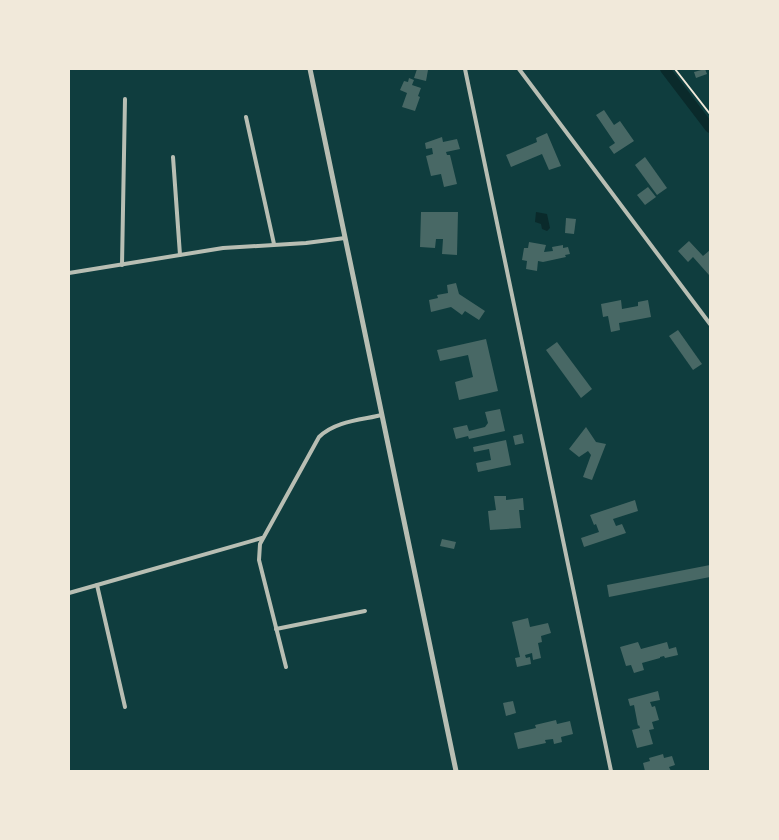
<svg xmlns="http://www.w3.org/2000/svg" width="779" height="840" font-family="'Roboto Serif',serif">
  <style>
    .water { fill: #0a2a2b }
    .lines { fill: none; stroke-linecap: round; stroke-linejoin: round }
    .canal { stroke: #0a2a2b; stroke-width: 10 }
    .building { fill: #486865 }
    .path { stroke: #f1e9da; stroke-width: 2 }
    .minor { stroke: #b8beb3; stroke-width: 4 }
    .tertiary { stroke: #b8beb3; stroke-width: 5 }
  </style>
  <rect width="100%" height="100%" fill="#0f3d3e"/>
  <!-- water -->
  <path class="water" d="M536 212 547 214 550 228 547 231 542 229 541 224 535 222Z"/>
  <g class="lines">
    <!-- canal -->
    <path class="canal" d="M665 69 710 128"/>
  </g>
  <!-- building -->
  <g class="building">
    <path d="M417 69 428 70 426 81 414 78Z"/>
    <path d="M705 69 707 74 696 78 694 72Z"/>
    <path d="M409 78 414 80 412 85 421 88 418 96 420 97 415 111 402 107 407 93 400 90 404 81 408 82Z"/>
    <path d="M604 110 614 125 620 121 634 141 614 154 609 147 615 143 596 115Z"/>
    <path d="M547 133 561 166 549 170 542 154 511 167 506 155 537 142 536 138Z"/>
    <path d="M442 137 443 142 457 139 460 149 446 152 447 155H450L457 184 444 187 441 174 431 176 426 156 433 154 432 148 426 149 425 143Z"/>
    <path d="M645 157 667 188 657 195 635 165Z"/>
    <path d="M648 187 656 197 645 205 637 195Z"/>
    <path d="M421 212H458L457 255 442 254 443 239H436L435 248 420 247Z"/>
    <path d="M566 218 576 219 574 234 565 233Z"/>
    <path d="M689 241 703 256 710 250V273L709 275 693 257 688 262 678 251Z"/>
    <path d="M529 242 546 245 544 252 553 251 552 247 563 245V248L568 247 570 254 565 255 566 257 543 262 538 261 537 271 526 269 527 261 522 260 524 248H528Z"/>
    <path d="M456 283 459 294 485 311 479 320 465 311 462 315 451 307 431 312 429 300 438 298 437 295 448 293 447 285Z"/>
    <path d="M621 300 622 309 638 306V302L648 300 651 317 619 323 620 330 611 332 608 316 603 317 601 304Z"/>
    <path d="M678 330 702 364 693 370 669 336Z"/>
    <path d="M486 339 498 391 459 400 455 382 473 377 468 355 440 361 437 350Z"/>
    <path d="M557 342 592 389 581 398 546 350Z"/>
    <path d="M500 409 505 431 469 439 468 436 456 439 453 428 467 425 469 431 485 427 488 423 485 412Z"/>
    <path d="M586 427 596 442 606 444 592 480 583 477 591 455 588 451 579 457 569 449Z"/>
    <path d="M522 434 524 443 515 445 513 436Z"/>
    <path d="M506 440 511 465 478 472 476 463 491 460 489 449 474 452 473 447Z"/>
    <path d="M494 496H506V500L523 498 524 510H519L521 528 490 530 488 511 496 510Z"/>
    <path d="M635 500 638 511 613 519 616 526 622 524 626 533 584 547 581 538 599 532 596 524 594 525 590 515Z"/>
    <path d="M442 539 456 542 454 549 440 546Z"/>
    <path d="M710 565V577L609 597 607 585Z"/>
    <path d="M528 618 530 627 548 623 551 633 541 636 542 642 538 643 541 658 533 660 532 653 525 655 526 658 530 657 531 664 517 667 515 658 520 657 512 622Z"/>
    <path d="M638 642 641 649 667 642 669 649 676 647 678 655 665 658 664 656 660 657V658L642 663 644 670 634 673 631 665 626 666 620 647Z"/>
    <path d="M658 691 660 700 650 702 652 707 655 706 659 720 652 722 654 729 649 730 653 744 637 748 632 730 640 728 639 725 638 726 634 705 630 706 628 699Z"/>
    <path d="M513 701 516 713 506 716 503 703Z"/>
    <path d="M556 720 557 724 570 721 573 734 561 737 562 742 554 744 553 739 545 740 546 743 518 749 514 733 536 728 535 725Z"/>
    <path d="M663 754 664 758 672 756 675 765 669 767 671 771H645L643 763 650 761 649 758Z"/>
  </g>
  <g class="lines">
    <!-- path -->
    <path class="path" d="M675 69 710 114"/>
    <!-- minor -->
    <g class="minor">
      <path d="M465 69 611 771"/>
      <path d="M519 69 710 324"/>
      <path d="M246 117 274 244"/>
      <path d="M173 157 180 255"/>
      <path d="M122 265 125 99"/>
      <path d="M69 273 223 248 306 243 345 238"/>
      <path d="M97 585 125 707"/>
      <path d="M69 593 262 538"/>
      <path d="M276 629 365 611"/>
      <path d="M286 667 259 560 260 544 319 437C335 421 361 420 382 415"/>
    </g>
    <!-- tertiary -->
    <path class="tertiary" d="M310 69 456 771"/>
  </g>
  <!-- border -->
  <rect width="779" height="840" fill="none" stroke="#f1e9da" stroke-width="140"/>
</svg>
